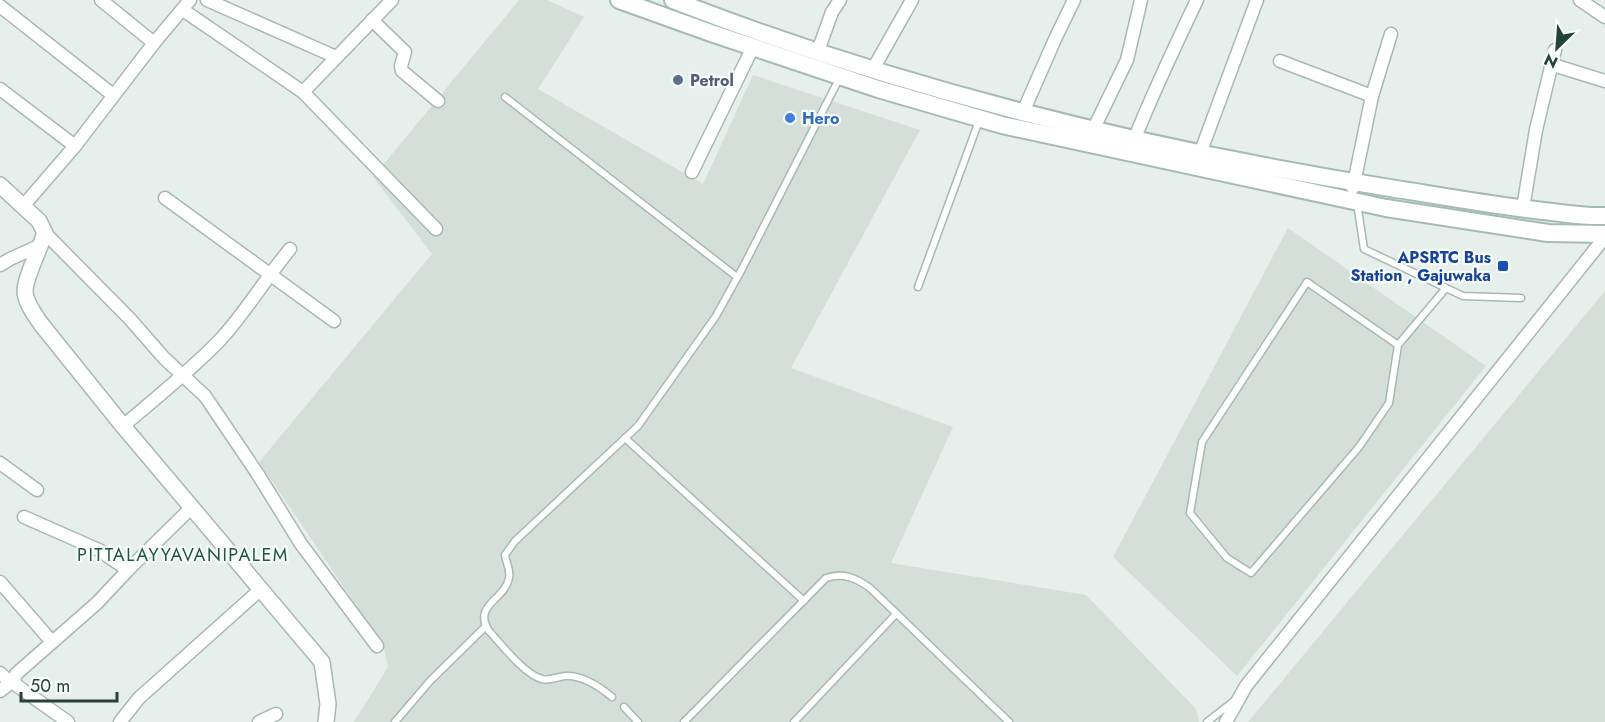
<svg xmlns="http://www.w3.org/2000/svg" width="1605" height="722" font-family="Jost,sans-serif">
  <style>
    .built { fill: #d4dfda }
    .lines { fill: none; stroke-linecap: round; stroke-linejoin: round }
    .service-casing { stroke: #a8b8b2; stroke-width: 9 }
    .minor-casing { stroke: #a8b8b2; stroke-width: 15 }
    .tertiary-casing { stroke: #a8b8b2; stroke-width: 18 }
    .secondary-casing { stroke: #a4bbb3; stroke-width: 20 }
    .service { stroke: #fff; stroke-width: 6 }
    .minor { stroke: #fff; stroke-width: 12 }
    .tertiary { stroke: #fff; stroke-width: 15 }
    .secondary { stroke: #fff; stroke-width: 16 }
    .service-dot { fill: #5c6f8a; stroke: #f7fbf9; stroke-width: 2 }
    .shop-dot { fill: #3f7fe0; stroke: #f7fbf9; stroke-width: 2 }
    .transit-dot { fill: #1a4fb4; stroke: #f7fbf9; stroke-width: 2 }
    .labels { text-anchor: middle; stroke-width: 4.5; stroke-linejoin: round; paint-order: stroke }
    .service-label { font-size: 16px; font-weight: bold; fill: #4e5e75; stroke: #f7fbf9; text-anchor: start }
    .shop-label { font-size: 16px; font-weight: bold; fill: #366cbe; stroke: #f7fbf9; text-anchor: start }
    .transit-label { font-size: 16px; font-weight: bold; fill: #164399; stroke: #f7fbf9; text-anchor: end }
    .neighbourhood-label { font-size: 18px; letter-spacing: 1.5px; fill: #1f5548; stroke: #f7fbf9 }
  </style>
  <rect width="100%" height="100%" fill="#e6efeb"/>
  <!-- built -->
  <g class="built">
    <path d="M519 0H547L584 17 538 89 703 184 753 75 920 130 791 368 953 427 891 563 1086 595 1196 709 1199 722H354L388 667 383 645 259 462 432 254 373 177Z"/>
    <path d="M1288 228 1486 366 1237 676 1113 557Z"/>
    <path d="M1605 291V722H1248Z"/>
  </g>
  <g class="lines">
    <defs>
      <g id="service">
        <path d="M505 97 737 277"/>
        <path d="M1357 203 1364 249 1463 296 1521 298"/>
        <path d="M918 287 979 121"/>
        <path d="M1398 345 1389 403 1359 447 1251 573 1227 558 1190 513 1202 442 1307 282 1398 345 1446 288"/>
        <path d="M625 438 804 601"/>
        <path d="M612 697C599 686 582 675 565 676 557 677 549 681 542 679 525 675 501 644 489 631 472 605 505 600 509 578 511 570 506 563 505 555L515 541 638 426 716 316 742 269 840 77"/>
        <path d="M624 707 638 722"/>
        <path d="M395 722 430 681 486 626"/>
        <path d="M684 722 826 578C843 572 856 578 870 588L1009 722"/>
        <path d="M794 722 896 614"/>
        <path d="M1207 722 1235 700"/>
      </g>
      <g id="minor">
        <path d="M101 0 154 43"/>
        <path d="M207 0 336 57"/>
        <path d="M1580 0 1605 17"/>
        <path d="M0 6 113 95"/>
        <path d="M183 10 303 92 436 229"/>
        <path d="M372 20 405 52 401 66 402 71 438 101"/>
        <path d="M818 51 832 12 840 0"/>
        <path d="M1280 61 1372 96"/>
        <path d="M1550 64 1605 81"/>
        <path d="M873 69 912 0"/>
        <path d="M0 89 75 146"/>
        <path d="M303 92 392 0"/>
        <path d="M1023 112 1056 37 1074 0"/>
        <path d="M1093 130 1127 60 1141 0"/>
        <path d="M1134 140C1153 93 1175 46 1197 0"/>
        <path d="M1198 159 1257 0"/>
        <path d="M692 172 753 47"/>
        <path d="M1353 188 1372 96 1391 34"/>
        <path d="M165 198 334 321"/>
        <path d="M24 205 75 146 154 43 190 0"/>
        <path d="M1523 208 1536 130 1555 50"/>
        <path d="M45 233 130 319 164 358 205 396 257 473 301 544 377 646"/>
        <path d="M0 265 10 259 41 245"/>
        <path d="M123 426C156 398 190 371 220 340 246 312 265 279 290 249"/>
        <path d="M0 463 37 490"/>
        <path d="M24 517 99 550 128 570"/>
        <path d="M0 582 52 642"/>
        <path d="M0 673 11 683"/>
        <path d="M0 691 14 680"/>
        <path d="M68 722 16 685 14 680 16 674 97 603 128 570 192 507"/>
        <path d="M120 722 139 698 261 589"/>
        <path d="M259 722 276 714"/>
        <path d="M1226 722 1246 686 1605 237"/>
      </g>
      <path id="tertiary" d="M0 185 39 221 45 233C40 248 25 278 25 291 25 302 35 315 41 324L123 426 322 662 328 704 326 722"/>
      <g id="secondary">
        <path d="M619 0 711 33 878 89 1002 125 1386 208 1548 233 1605 234"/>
        <path d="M673 0C903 90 1146 149 1390 188 1441 196 1491 205 1543 211 1563 213 1584 217 1605 216"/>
      </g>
    </defs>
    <!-- service casing -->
    <use href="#service" class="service-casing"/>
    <!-- minor casing -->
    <use href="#minor" class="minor-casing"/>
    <!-- tertiary casing -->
    <use href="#tertiary" class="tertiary-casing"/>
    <!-- secondary casing -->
    <use href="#secondary" class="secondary-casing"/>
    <!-- service -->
    <use href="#service" class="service"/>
    <!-- minor -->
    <use href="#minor" class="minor"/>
    <!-- tertiary -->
    <use href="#tertiary" class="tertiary"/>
    <!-- secondary -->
    <use href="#secondary" class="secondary"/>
  </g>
  <!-- markers -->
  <circle class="service-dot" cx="678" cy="80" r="6"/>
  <circle class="shop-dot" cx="790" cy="118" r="6"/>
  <rect class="transit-dot" x="1497" y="260" width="12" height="12" rx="3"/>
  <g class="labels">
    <!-- service labels -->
    <g class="service-label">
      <text x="690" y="86">Petrol</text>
    </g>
    <!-- shop labels -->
    <g class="shop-label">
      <text x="802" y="124">Hero</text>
    </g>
    <!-- transit labels -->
    <g class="transit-label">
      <text x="1491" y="263">APSRTC Bus<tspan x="1491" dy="18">Station , Gajuwaka</tspan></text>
    </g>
    <!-- neighbourhood labels -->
    <g class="neighbourhood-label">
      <text x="183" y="561">PITTALAYYAVANIPALEM</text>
    </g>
  </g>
  <!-- north arrow -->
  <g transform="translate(1557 48) rotate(205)" stroke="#f7fbf9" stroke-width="4.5" paint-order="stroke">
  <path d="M0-4.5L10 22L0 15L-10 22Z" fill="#24423a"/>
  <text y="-9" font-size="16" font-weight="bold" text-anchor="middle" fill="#24423a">N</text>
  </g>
  <!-- scale -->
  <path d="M21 692v9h96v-9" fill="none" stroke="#24423a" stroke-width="3"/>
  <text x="30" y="692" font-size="18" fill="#24423a" stroke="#f7fbf9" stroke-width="4.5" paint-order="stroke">50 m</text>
</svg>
